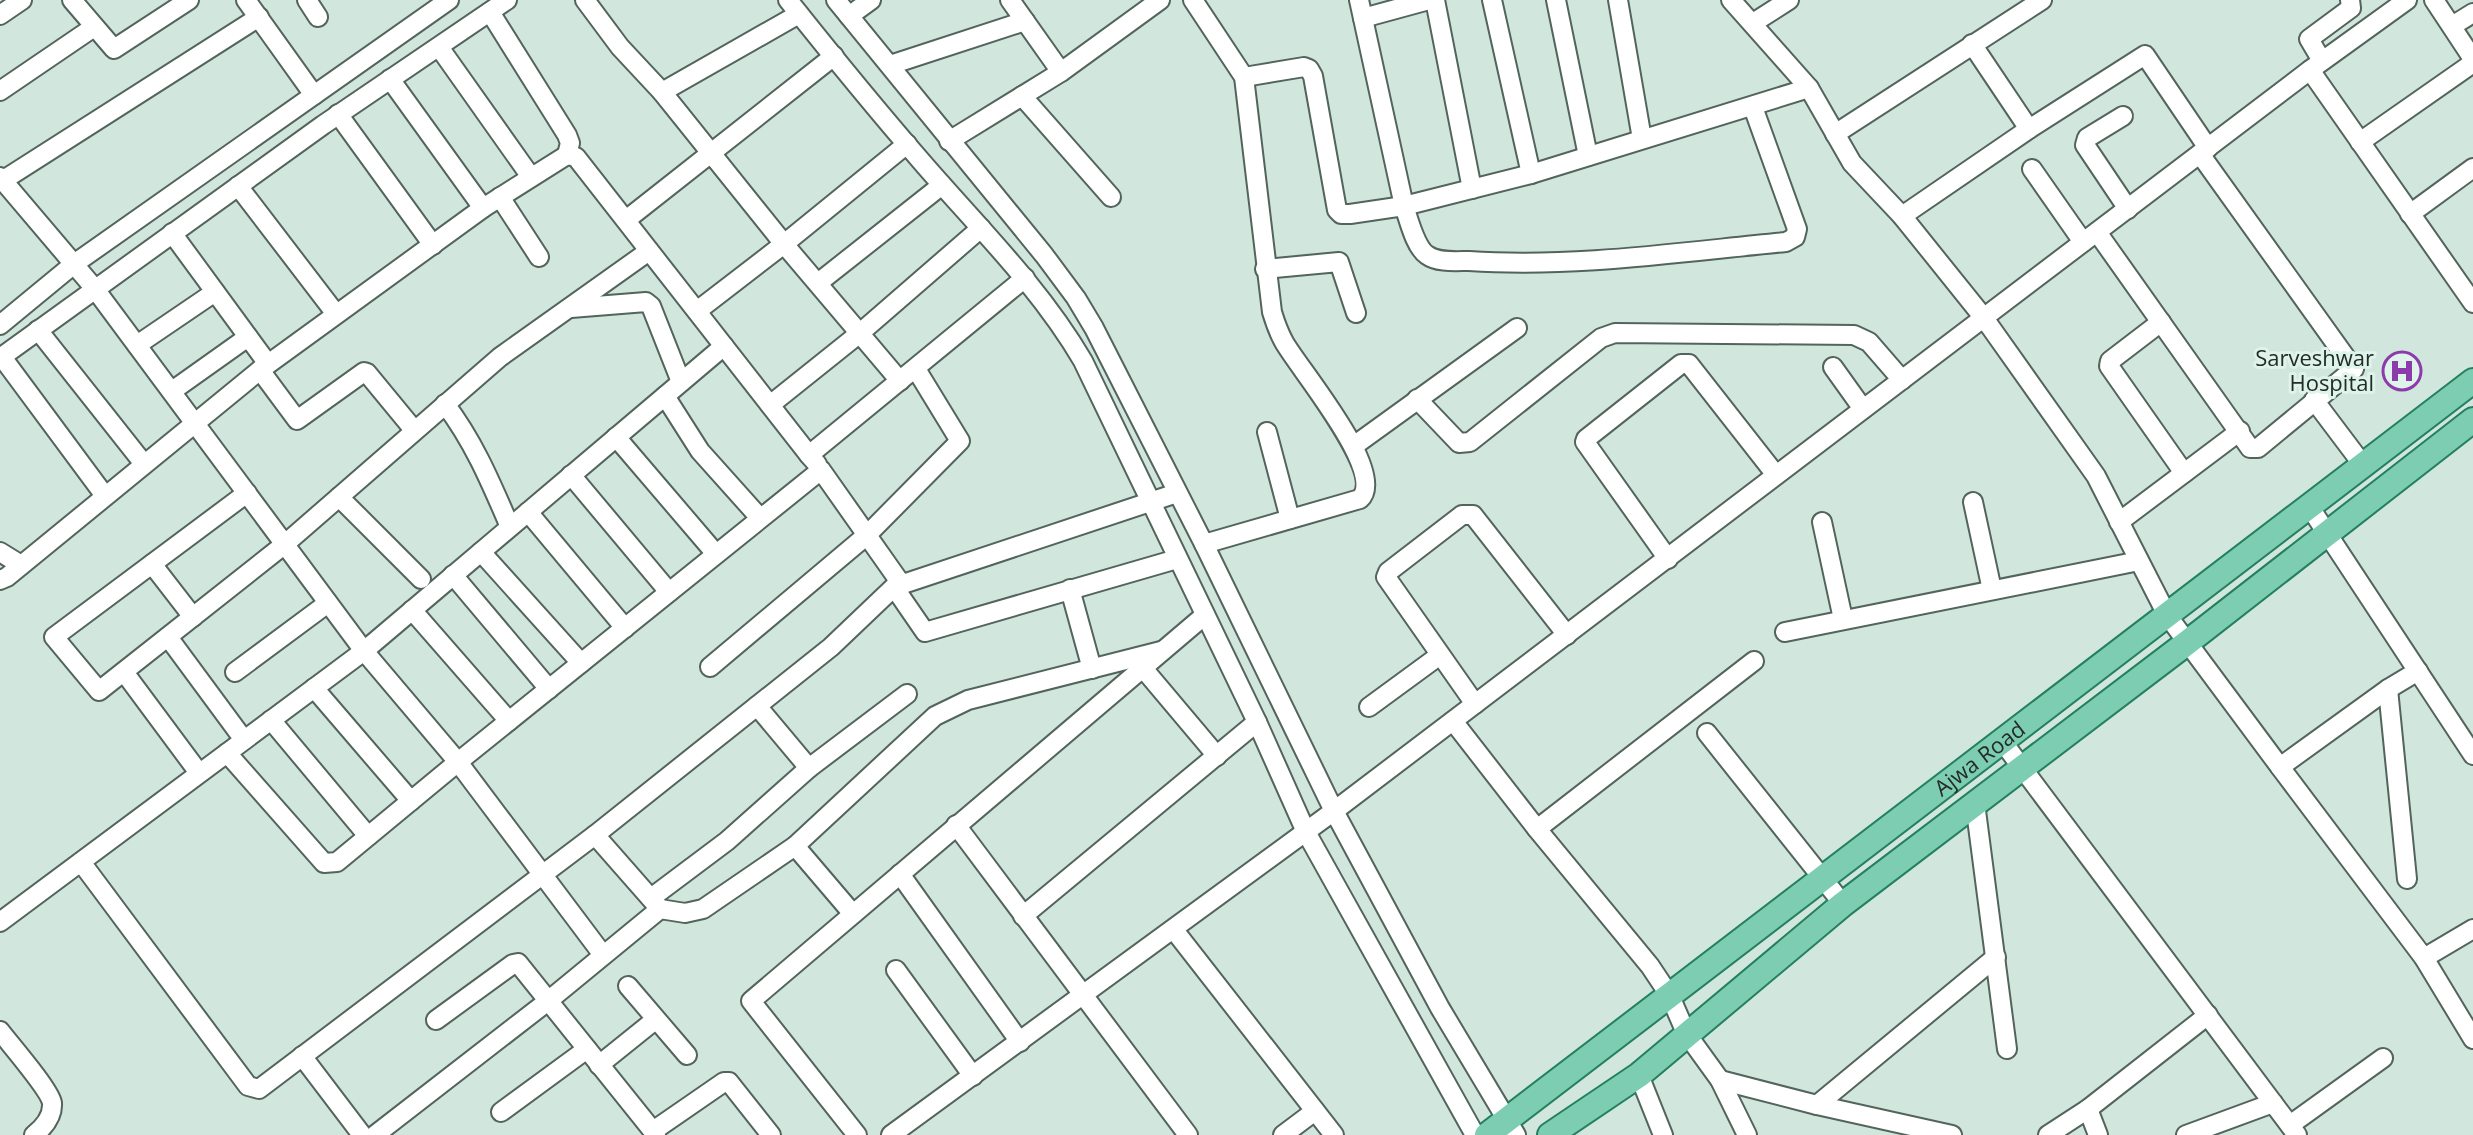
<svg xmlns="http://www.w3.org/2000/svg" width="2473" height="1135" font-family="'Open Sans',sans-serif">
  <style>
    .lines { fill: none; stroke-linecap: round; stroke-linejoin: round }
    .minor-casing { stroke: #52645b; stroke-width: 22 }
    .major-casing { stroke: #247f61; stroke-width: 28 }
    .minor { stroke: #fff; stroke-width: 18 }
    .major { stroke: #7ccdb2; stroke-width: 24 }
    .labels { text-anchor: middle; stroke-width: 6; stroke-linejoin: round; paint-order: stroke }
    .poi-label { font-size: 22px; fill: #242c28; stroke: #def3e9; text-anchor: end }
    .street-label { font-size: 22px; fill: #242c28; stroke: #def3e9 }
  </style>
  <rect width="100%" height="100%" fill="#d1e6dc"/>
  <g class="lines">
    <defs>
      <g id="minor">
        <path d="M72 0 114 49 189 0"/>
        <path d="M246 0 314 95"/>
        <path d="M307 0 318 17"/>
        <path d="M585 0 620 47 662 92 799 14"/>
        <path d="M788 0C831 54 875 108 921 161 977 226 1039 286 1083 361L1257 722 1306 832 1475 1135"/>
        <path d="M836 0 1044 255 1076 298 1094 328 1204 544 1334 811 1440 1008 1516 1135"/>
        <path d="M1010 0 1061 72"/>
        <path d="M1193 0 1244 77 1272 312C1275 322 1279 333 1284 342 1299 369 1388 473 1360 499L1204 544"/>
        <path d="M1359 0 1404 206 1531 174 1809 88"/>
        <path d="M1435 0 1472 189"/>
        <path d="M1492 0 1531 174"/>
        <path d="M1556 0 1588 156"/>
        <path d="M1618 0 1642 139"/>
        <path d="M1731 0 1809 88 1852 163 1902 216 1984 318 2096 476 2167 615 2280 767 2388 689 2418 671"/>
        <path d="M2434 0 2473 59"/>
        <path d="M490 12 567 135 570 143 567 155"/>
        <path d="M0 15 22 0"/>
        <path d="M849 16 871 0"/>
        <path d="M1363 18 1429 0"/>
        <path d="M1753 23 1789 0"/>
        <path d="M2452 26 2473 13"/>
        <path d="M1972 44 2029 129 2145 55 2208 148"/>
        <path d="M439 47 531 177"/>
        <path d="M2322 61 2309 39 2351 8 2350 0"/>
        <path d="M890 65 1025 21"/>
        <path d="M2310 70 2473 303"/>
        <path d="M1244 77 1304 67 1309 69 1313 76 1337 210 1341 214H1350L1404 206C1409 220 1415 247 1427 255 1438 263 1456 261 1469 261 1574 268 1681 252 1786 242L1795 237 1797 229 1753 107"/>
        <path d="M390 79 483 208"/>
        <path d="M0 91 94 27"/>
        <path d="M662 92 784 244 900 381"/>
        <path d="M1022 96 1111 197"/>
        <path d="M338 114 433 245"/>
        <path d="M2123 116 2087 138 2085 145 2128 209"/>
        <path d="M1835 134 2042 0"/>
        <path d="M949 141 1061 72 1160 0"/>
        <path d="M2360 142 2473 63"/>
        <path d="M2032 169 2083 242"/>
        <path d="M0 177 95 289 364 651 458 762 821 470 902 585"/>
        <path d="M2 181 259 17"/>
        <path d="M238 186 336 314"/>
        <path d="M500 197 539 257"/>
        <path d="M2410 214 2473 168"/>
        <path d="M1902 216 2029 129"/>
        <path d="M626 220 834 56"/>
        <path d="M2097 232 2250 448H2258L2354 369 2200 154"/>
        <path d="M172 233 268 364"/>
        <path d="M1265 269 1339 262 1356 313"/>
        <path d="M818 283 942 185"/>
        <path d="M571 308 646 302 651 306 681 382"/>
        <path d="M697 311 784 244 907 144"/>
        <path d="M2161 322 2110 361 2109 366 2184 473"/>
        <path d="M0 325 74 264 449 0"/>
        <path d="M38 330 144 464"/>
        <path d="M137 345 215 292"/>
        <path d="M2 357 105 496"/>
        <path d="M0 358 323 125 507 0"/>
        <path d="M1833 367 1863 409"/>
        <path d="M260 370 297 420 364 372 367 373 414 430"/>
        <path d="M172 391 248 337"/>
        <path d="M665 396 700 451 760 518"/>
        <path d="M1417 399 1459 443 1470 442 1601 338 1615 333 1854 335 1869 342 1902 380"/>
        <path d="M2314 400 2363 465"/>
        <path d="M445 404C474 442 491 483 510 527"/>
        <path d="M770 405 860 333 981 228"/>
        <path d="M1267 432 1290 519"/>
        <path d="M616 437 716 554"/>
        <path d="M1355 445 1517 328"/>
        <path d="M817 464 809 455 1025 278"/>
        <path d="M571 475 669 592"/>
        <path d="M247 493 54 637 99 691 285 544 500 357 649 251"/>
        <path d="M1177 493 894 587 925 632 1177 559"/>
        <path d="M339 497 421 579"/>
        <path d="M1973 502 1992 590"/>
        <path d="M2309 506 2473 755"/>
        <path d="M528 512 625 628"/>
        <path d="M1822 522 1843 619"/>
        <path d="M2119 522 2240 431"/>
        <path d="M0 552 21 565"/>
        <path d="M481 552 581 663"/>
        <path d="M1668 559 1585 442 1586 439 1681 364H1689L1776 475"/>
        <path d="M152 564 193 617"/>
        <path d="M453 575 549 689"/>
        <path d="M0 580 7 577 260 370 483 208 567 155 576 157 809 455"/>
        <path d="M1070 589 1092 669"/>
        <path d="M412 610 509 721"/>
        <path d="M1785 632 2139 561"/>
        <path d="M168 637 244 740"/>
        <path d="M710 667 867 535 960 441 916 369"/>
        <path d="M1142 667 1217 756"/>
        <path d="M124 672 199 773"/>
        <path d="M235 672 328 603"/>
        <path d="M314 688 411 801"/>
        <path d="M2388 689 2407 879"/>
        <path d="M1475 704 1386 577 1388 572 1462 515H1473L1567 635"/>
        <path d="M757 706 809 768"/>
        <path d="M1369 707 1440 655"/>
        <path d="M271 720 368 836"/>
        <path d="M1453 721 1537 829 1650 966 1670 996 1686 1033 1720 1080 1747 1135"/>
        <path d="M1707 733 1843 904"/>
        <path d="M2002 741 2297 1135"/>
        <path d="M227 753 324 863 337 862 458 762 603 955"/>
        <path d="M2280 767 2424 958 2473 1039"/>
        <path d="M1975 803 2007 1049"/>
        <path d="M956 825 1188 1135"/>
        <path d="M1537 829 1754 661"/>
        <path d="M795 846 853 914"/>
        <path d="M81 862 248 1086 259 1089 595 835"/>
        <path d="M900 874 1020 1042"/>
        <path d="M651 898 727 841 809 768 907 694"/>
        <path d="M660 909 595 835 831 647 894 587"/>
        <path d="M1023 916 1257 722"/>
        <path d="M0 922 364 651 724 346"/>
        <path d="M1174 930 1334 1135"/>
        <path d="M2424 958 2473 929"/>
        <path d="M896 970 973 1076"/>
        <path d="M628 986 687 1055"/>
        <path d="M436 1020 513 964 518 963 656 1135"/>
        <path d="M0 1031C10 1044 50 1090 52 1103 53 1117 44 1127 34 1135"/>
        <path d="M302 1056 362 1135"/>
        <path d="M599 1065 655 1020"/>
        <path d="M1639 1075 1663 1135"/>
        <path d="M1720 1080 1817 1105 1952 1135"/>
        <path d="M1817 1105 1996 957"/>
        <path d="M2088 1109 2098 1135"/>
        <path d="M501 1112 587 1049"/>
        <path d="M2290 1125 2383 1058"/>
        <path d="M653 1131 724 1082H729L771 1135"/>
        <path d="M375 1135 548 1001 660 909 685 913 703 909 795 846 935 716 968 700 1161 651"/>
        <path d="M857 1135 751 1001 1205 615"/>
        <path d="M891 1135 1334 811 2310 70 2407 0"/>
        <path d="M1283 1135 1315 1111"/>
        <path d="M2048 1135 2088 1109 2208 1015"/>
        <path d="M2186 1135 2273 1103"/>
      </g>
      <g id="major">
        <path id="s1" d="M1487 1135 2473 381"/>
        <path d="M1550 1135 1639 1075 1843 904 2188 642 2473 420"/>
      </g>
    </defs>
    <!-- minor casing -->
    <use href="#minor" class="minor-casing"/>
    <!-- major casing -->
    <use href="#major" class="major-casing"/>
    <!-- minor -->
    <use href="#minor" class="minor"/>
    <!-- major -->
    <use href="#major" class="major"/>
  </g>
  <!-- icons -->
  <defs>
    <symbol id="hospital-ring" viewBox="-11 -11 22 22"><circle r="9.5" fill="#def3e9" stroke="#8c3bab" stroke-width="1.5"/><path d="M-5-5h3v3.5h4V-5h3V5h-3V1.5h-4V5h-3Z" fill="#8c3bab"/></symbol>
  </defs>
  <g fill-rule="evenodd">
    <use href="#hospital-ring" x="2380" y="349" width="44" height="44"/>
  </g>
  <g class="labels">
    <!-- poi labels -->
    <g class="poi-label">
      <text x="2374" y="366">Sarveshwar<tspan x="2374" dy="25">Hospital</tspan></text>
    </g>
    <!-- street labels -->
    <g class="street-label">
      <text dy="8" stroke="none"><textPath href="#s1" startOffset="620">Ajwa Road</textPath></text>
    </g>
  </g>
</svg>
